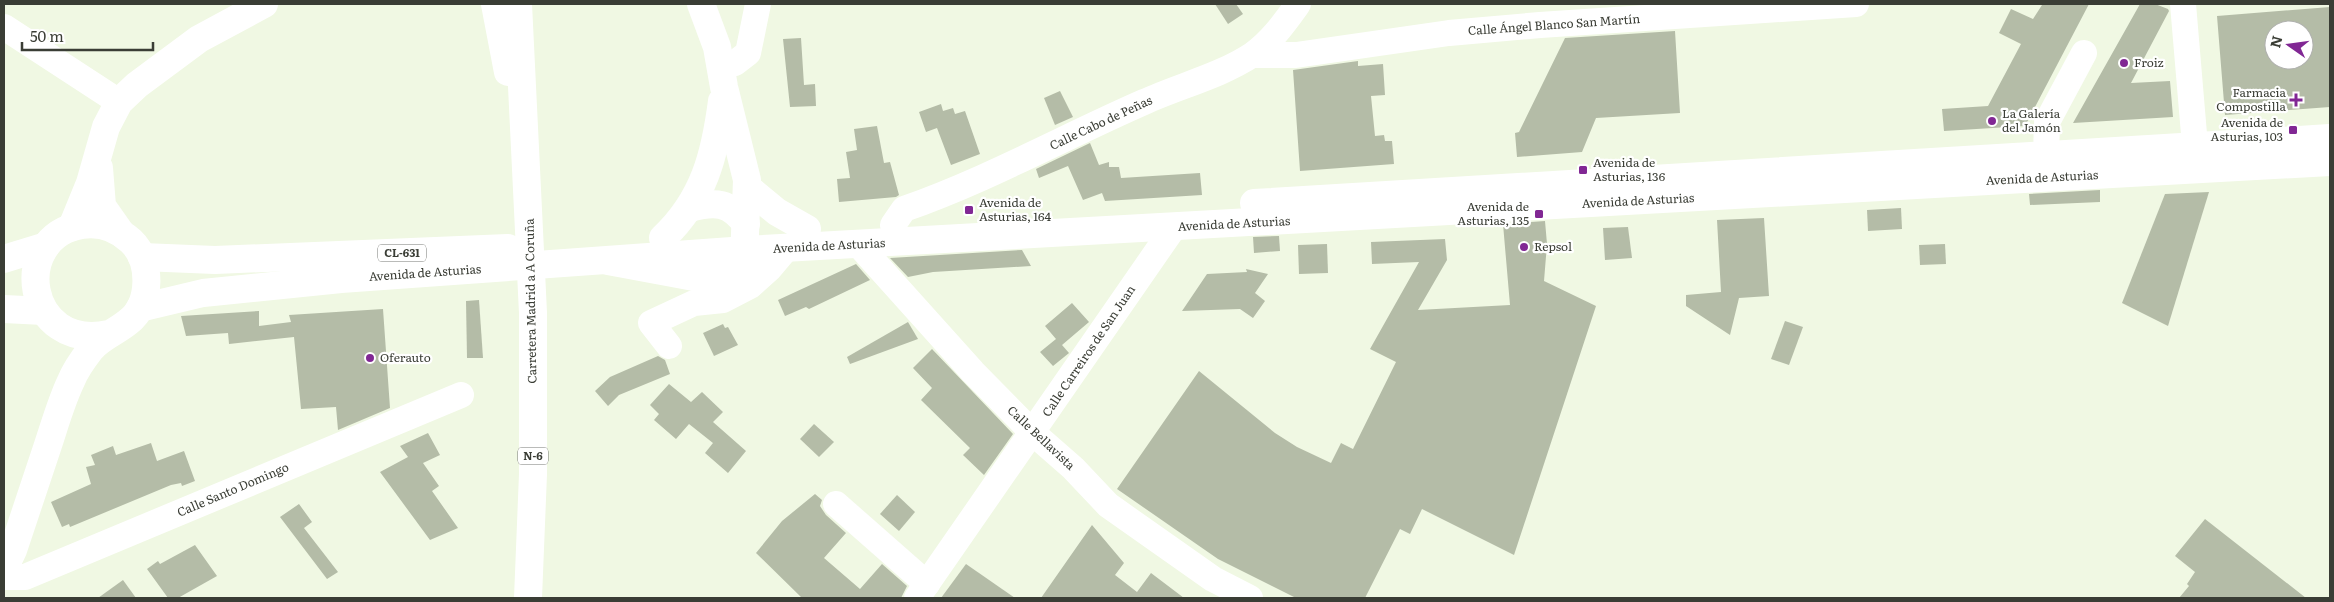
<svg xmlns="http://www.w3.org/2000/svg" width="2334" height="602" font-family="Literata,serif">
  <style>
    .building { fill: #b4bca7; fill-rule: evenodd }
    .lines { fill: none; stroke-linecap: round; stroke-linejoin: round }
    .minor { stroke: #fff; stroke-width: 26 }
    .major { stroke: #fff; stroke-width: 28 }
    .highway { stroke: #fff; stroke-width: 28 }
    .poi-dot { fill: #812794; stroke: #fff; stroke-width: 2 }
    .labels { text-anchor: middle; stroke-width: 4.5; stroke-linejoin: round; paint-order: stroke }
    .shield { fill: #fff; stroke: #757772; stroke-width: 1 }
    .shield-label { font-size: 11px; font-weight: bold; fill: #3a3d35 }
    .street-label { font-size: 12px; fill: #3a3d35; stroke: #fff }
    .poi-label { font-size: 12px; fill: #3a3d35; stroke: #fff; text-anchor: start }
  </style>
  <rect width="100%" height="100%" fill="#f0f8e3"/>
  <!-- building -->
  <g class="building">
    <path d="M1215 4H1236L1243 14 1228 24Z"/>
    <path d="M2089 4 2025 126 1944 131 1942 109 1988 106 2021 44 1999 33 2011 9 2033 19 2042 5Z"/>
    <path d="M2140 4H2155L2168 9 2169 11 2131 83 2170 81 2173 117 2073 123Z"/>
    <path d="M2330 7V107L2225 115 2217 16ZM2274 30H2304V60H2274Z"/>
    <path d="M1675 31 1680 113 1596 118 1582 152 1517 157 1515 133 1519 132 1565 38Z"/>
    <path d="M801 38 804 85 815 84 816 106 790 107 783 39Z"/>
    <path d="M1358 61V66L1383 64 1385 95 1371 96 1375 136 1384 135 1385 141H1392L1394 164 1300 171 1293 70Z"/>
    <path d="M1060 91 1073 117 1055 125 1044 98Z"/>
    <path d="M941 104 943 111 953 108 955 114 965 111 980 154 951 165 937 128 926 132 919 112Z"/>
    <path d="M877 126 884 163 890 162 899 195 896 197 839 202 837 179 850 178 846 152 857 150 854 129Z"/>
    <path d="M1090 143 1099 165 1109 162V167H1119L1121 178 1200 173 1202 195 1105 201 1102 193 1083 200 1068 166 1039 178 1036 169Z"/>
    <path d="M2100 190V202L2030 205 2029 194Z"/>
    <path d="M2209 192 2168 326 2122 303 2165 194Z"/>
    <path d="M1901 208 1902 229 1868 231 1867 210Z"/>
    <path d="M1764 218 1769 296 1739 298 1730 335 1686 306V295L1721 292 1717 220Z"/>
    <path d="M1545 221 1547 244 1544 281 1596 306 1514 555 1422 509 1410 534 1400 529 1365 598H1296L1218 559 1117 489 1199 371 1275 433 1297 447 1331 463 1341 443 1353 449 1396 362 1370 349 1419 262 1372 264 1371 242 1445 239 1447 260 1418 310 1510 305 1503 224Z"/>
    <path d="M1628 227 1632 258 1605 260 1603 228Z"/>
    <path d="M1279 236 1280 251 1254 253 1253 237Z"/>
    <path d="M1327 244 1328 273 1299 274 1298 245Z"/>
    <path d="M1945 244 1946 264 1920 265 1919 245Z"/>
    <path d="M1022 250 1031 266 933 272 908 277 890 258Z"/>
    <path d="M856 264 870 280 809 309 806 307 785 316 778 300Z"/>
    <path d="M1246 269 1268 274 1255 293 1265 301 1253 318 1240 309 1182 311 1207 274 1247 272Z"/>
    <path d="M479 300 483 358H467L466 301Z"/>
    <path d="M1072 303 1089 322 1062 345 1069 353 1053 366 1040 352 1056 339 1045 326Z"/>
    <path d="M383 309 390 408 338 430 336 407 301 409 294 337 229 344 228 333 186 336 181 316 259 311V326L291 322 289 315Z"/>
    <path d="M1785 321 1803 327 1789 365 1771 359Z"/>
    <path d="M908 322 918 339 850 364 847 357Z"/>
    <path d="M723 324 725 328 728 327 738 345 714 356 703 333Z"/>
    <path d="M932 349 1013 434 984 475 963 455 970 448 921 400 932 388 913 368Z"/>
    <path d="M658 356 665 360 670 374 619 395 608 406 595 391 610 377Z"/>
    <path d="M669 384 691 402 702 392 723 412 713 422 746 451 728 473 705 453 713 443 689 424 676 439 654 420 659 414 650 405Z"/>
    <path d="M814 424 834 442 819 457 800 439Z"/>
    <path d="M428 433 440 455 423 463 439 486 432 491 458 528 430 540 380 472 408 457 400 446Z"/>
    <path d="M151 443 157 461 184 451 195 481 182 486 181 483 171 485 70 527 69 524 62 527 51 502 91 484 86 467 95 465 91 455 113 446 116 455Z"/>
    <path d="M815 494 822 500 820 506 826 515 846 533 824 558 860 589 882 564 907 586 901 598H802L756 553 782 521Z"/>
    <path d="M897 495 915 512 899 531 880 514Z"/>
    <path d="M299 504 312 522 304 528 338 572 327 579 280 517Z"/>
    <path d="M2205 519 2306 598H2179L2189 586 2187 584 2195 572 2175 556Z"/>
    <path d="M1092 525 1124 563 1115 575 1137 592 1151 573 1184 598H1041Z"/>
    <path d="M195 545 217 576 178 598H168L147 569 158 561 160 564Z"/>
    <path d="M966 564 1015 598H941Z"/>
    <path d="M123 580 136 598H98Z"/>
  </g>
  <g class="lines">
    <!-- minor -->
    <g class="minor">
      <path d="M2183 4 2195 146"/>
      <path d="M4 27 119 102"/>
      <path d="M1253 55H1296L1449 33 1540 25 1856 4"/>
      <path d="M721 67 735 63 748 53 758 4"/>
      <path d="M2046 155 2047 122 2084 53"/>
      <path d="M893 225 904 209C987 180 1064 137 1144 102 1179 86 1220 76 1252 55 1271 42 1285 22 1298 4"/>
      <path d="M858 244 973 372 1033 433 1073 468 1108 505 1213 579 1250 598"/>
      <path d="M669 346 651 323 694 303 723 300 750 286 770 268 786 249"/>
      <path d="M836 504 927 584"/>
      <path d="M4 577H25L461 395"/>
      <path d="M917 598 1174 227"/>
    </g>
    <!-- major -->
    <g class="major">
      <path d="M1254 203 2330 138"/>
      <path d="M142 257 215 260 508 248"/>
      <path d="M4 259 46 246"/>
      <path d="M140 308 203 293 341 279 746 250 2330 162"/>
      <path d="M4 309 44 311"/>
      <path d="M4 569 13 550C25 515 36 480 48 445 55 424 61 402 71 381 75 371 84 358 91 349 101 337 116 332 128 322 152 304 152 261 131 241 118 229 101 222 82 225 9 237 25 352 109 334"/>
    </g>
    <!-- highway -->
    <g class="highway">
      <path d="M495 4 508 72"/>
      <path d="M518 4 533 313V474L528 598"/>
      <path d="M99 168 102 206 121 233"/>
      <path d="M748 188 777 212 807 229"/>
      <path d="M690 208C715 201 730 202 746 224"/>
      <path d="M72 227 90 183 106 127 119 102 137 85 199 39 264 4"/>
      <path d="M663 238C704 199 715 155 722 101"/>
      <path d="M608 261 694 277 721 279 735 274 744 261 747 180 724 87 717 47 701 4"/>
    </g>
  </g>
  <!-- markers -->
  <g class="poi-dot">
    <circle cx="2124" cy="63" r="5"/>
    <path d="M2293.5 92.5h5v5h5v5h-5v5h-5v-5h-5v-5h5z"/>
    <circle cx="1992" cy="121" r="5"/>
    <rect x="2288" y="125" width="10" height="10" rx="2.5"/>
    <rect x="1578" y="165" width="10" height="10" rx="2.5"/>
    <rect x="964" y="205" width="10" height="10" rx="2.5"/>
    <rect x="1534" y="209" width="10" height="10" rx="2.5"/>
    <circle cx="1524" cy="247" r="5"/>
    <circle cx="370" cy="358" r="5"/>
  </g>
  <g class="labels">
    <!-- shield labels -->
    <g class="shield">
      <rect x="378" y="244.5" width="48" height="17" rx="4"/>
      <rect x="518" y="447.5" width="30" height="17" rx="4"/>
    </g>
    <g class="shield-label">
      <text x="402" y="257">CL-631</text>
      <text x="533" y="460">N-6</text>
    </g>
    <!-- street labels -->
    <g class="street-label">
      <text transform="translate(1554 25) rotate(-4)" y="4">Calle Ángel Blanco San Martín</text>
      <text transform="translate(1101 123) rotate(-25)" y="4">Calle Cabo de Peñas</text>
      <text transform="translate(2042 178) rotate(-3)" y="4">Avenida de Asturias</text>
      <text transform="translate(1638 201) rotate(-3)" y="4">Avenida de Asturias</text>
      <text transform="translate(1234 224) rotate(-3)" y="4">Avenida de Asturias</text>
      <text transform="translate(829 246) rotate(-3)" y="4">Avenida de Asturias</text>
      <text transform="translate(425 273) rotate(-4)" y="4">Avenida de Asturias</text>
      <text transform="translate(531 301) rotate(-91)" y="4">Carretera Madrid a A Coruña</text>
      <text transform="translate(1089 351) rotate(-56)" y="4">Calle Carreiros de San Juan</text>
      <text transform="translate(1041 438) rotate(43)" y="4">Calle Bellavista</text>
      <text transform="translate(233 490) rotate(-23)" y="4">Calle Santo Domingo</text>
    </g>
    <!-- poi labels -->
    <g class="poi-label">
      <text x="2134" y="67">Froiz</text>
      <text x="2286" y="97" text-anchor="end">Farmacia<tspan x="2286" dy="14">Compostilla</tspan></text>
      <text x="2002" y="118">La Galería<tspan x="2002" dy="14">del Jamón</tspan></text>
      <text x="2283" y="127" text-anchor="end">Avenida de<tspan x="2283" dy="14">Asturias, 103</tspan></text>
      <text x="1593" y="167">Avenida de<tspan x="1593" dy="14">Asturias, 136</tspan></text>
      <text x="979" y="207">Avenida de<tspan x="979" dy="14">Asturias, 164</tspan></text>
      <text x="1529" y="211" text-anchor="end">Avenida de<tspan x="1529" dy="14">Asturias, 135</tspan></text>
      <text x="1534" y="251">Repsol</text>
      <text x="380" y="362">Oferauto</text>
    </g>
  </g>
  <!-- border -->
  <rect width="2334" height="602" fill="none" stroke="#3a3d35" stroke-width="10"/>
  <!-- north arrow -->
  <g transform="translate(2289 45) rotate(284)"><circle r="24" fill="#ffffff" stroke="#b0b1ae"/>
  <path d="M0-4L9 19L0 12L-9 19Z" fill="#812794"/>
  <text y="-8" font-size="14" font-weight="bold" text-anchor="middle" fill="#3a3d35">N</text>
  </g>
  <!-- scale -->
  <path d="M22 42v8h131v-8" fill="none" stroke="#3a3d35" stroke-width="2.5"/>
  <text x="30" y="42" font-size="15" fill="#3a3d35" stroke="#ffffff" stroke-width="4" paint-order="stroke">50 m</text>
</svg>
